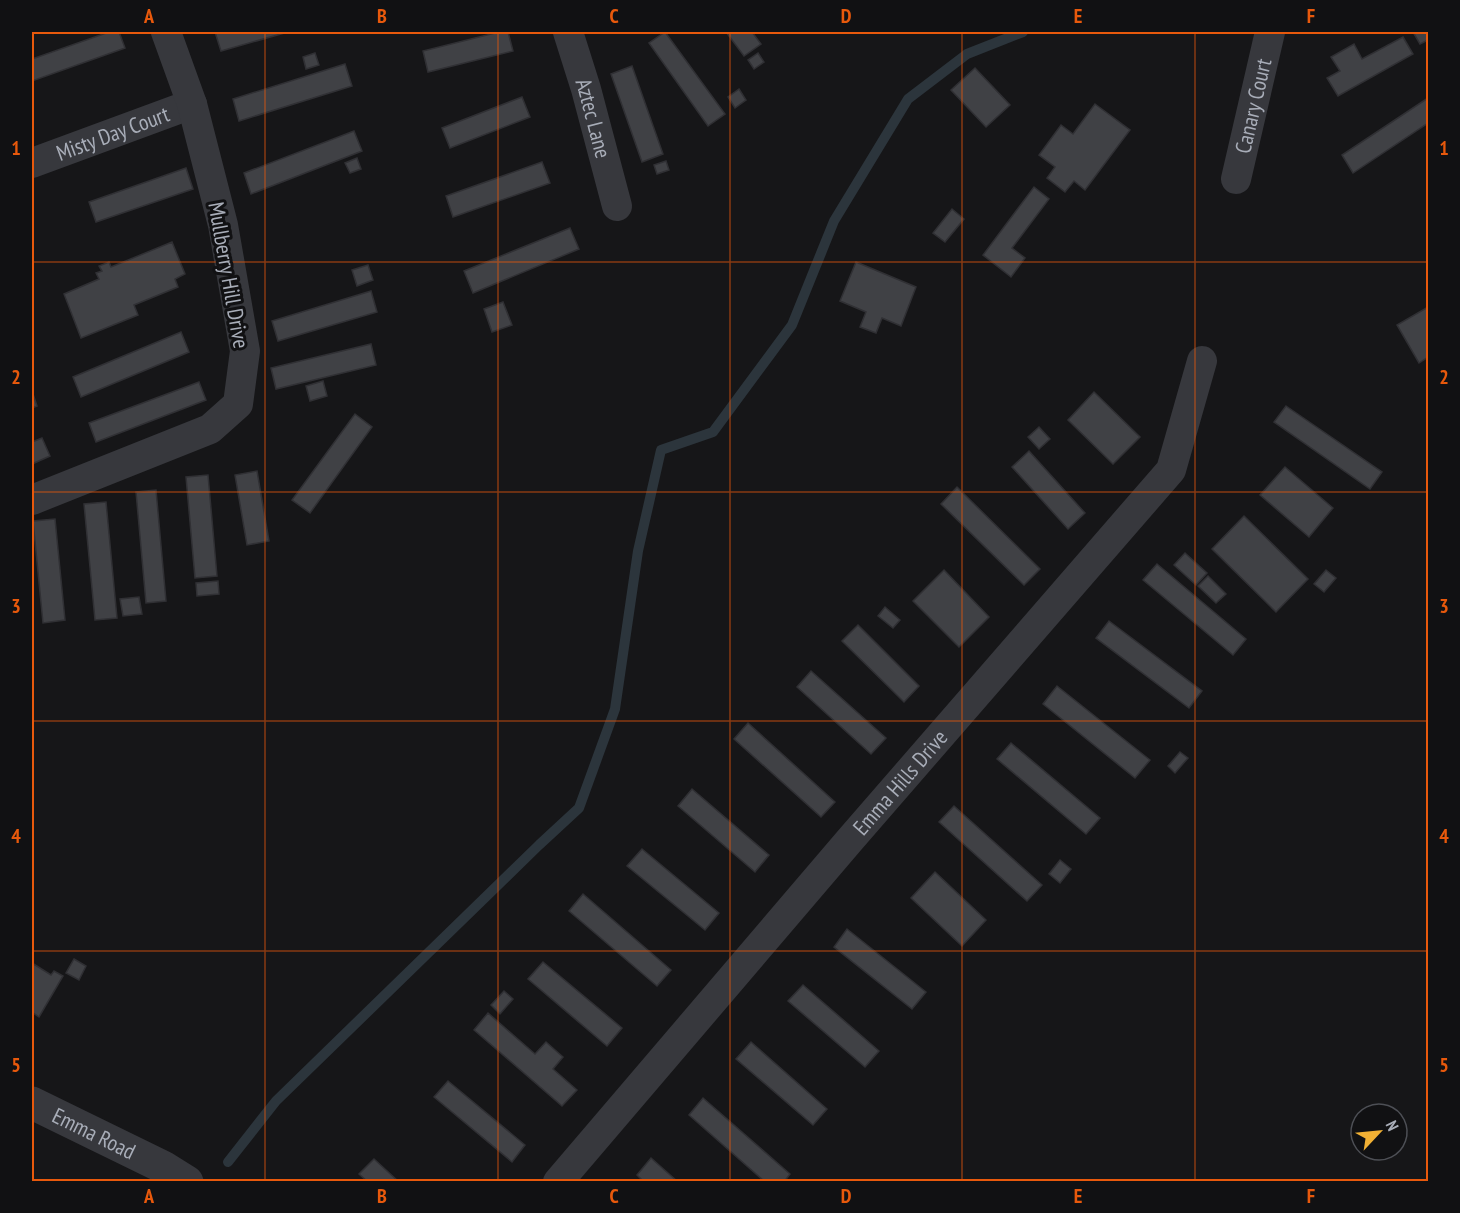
<svg xmlns="http://www.w3.org/2000/svg" width="1460" height="1213" font-family="'PT Sans Narrow',sans-serif">
  <style>
    .lines { fill: none; stroke-linecap: round; stroke-linejoin: round }
    .stream { stroke: #2c353c; stroke-width: 10 }
    .building { fill: #404145; stroke: #303034; stroke-width: 1.5 }
    .minor { stroke: #37383d; stroke-width: 30 }
    .tertiary { stroke: #37383d; stroke-width: 33 }
    .grid { fill: none; stroke: #e8590c; stroke-width: 1.5; stroke-opacity: 0.55 }
    .labels { text-anchor: middle; stroke-width: 6; stroke-linejoin: round; paint-order: stroke }
    .street-label { font-size: 22px; fill: #a8adb8; stroke: #111113 }
    .neatline { fill: none; stroke: #e8590c; stroke-width: 2 }
    .grid-label { font-size: 20px; text-anchor: middle; font-weight: bold; fill: #e8590c }
  </style>
  <rect width="100%" height="100%" fill="#161618"/>
  <g class="lines">
    <!-- stream -->
    <path class="stream" d="M228 1162 276 1101 539 845 579 808 615 709 638 551 661 450 713 432 792 325 834 221 908 99 967 54 1023 32"/>
  </g>
  <!-- building -->
  <g class="building">
    <path d="M109 32H119L125 48 32 81V59Z"/>
    <path d="M215 32H288L221 51Z"/>
    <path d="M499 32H508L513 51 428 72 423 51Z"/>
    <path d="M665 32 725 114 708 126 649 43Z"/>
    <path d="M726 32H752L761 44 744 56Z"/>
    <path d="M1413 32H1428V40L1420 44Z"/>
    <path d="M1403 37 1413 54 1338 96 1327 78 1340 71 1331 57 1354 44 1362 59Z"/>
    <path d="M315 53 319 65 306 69 303 57Z"/>
    <path d="M758 53 764 62 754 69 748 60Z"/>
    <path d="M345 64 352 86 239 121 233 99Z"/>
    <path d="M632 66 663 154 642 162 611 74Z"/>
    <path d="M975 68 1010 105 986 127 951 90Z"/>
    <path d="M739 89 746 100 735 108 728 97Z"/>
    <path d="M522 97 530 117 450 148 442 128Z"/>
    <path d="M1428 98V123L1353 173 1342 155Z"/>
    <path d="M1095 104 1130 130 1085 190 1074 181 1065 192 1047 178 1055 167 1039 155 1061 125 1073 134Z"/>
    <path d="M354 131 362 151 251 194 244 173Z"/>
    <path d="M357 158 361 169 350 173 345 163Z"/>
    <path d="M666 161 669 170 657 174 654 165Z"/>
    <path d="M542 162 550 183 453 217 446 196Z"/>
    <path d="M186 168 193 189 96 222 89 202Z"/>
    <path d="M1034 187 1049 199 1012 248 1025 258 1011 277 983 255Z"/>
    <path d="M952 209 964 219 945 242 933 233Z"/>
    <path d="M570 228 579 249 473 293 464 271Z"/>
    <path d="M172 242 185 274 175 279 178 287 134 305 138 315 81 338 64 294 99 279 96 273 102 271 99 266 109 262 111 267Z"/>
    <path d="M856 262 916 287 901 326 882 318 876 333 860 327 866 312 840 301Z"/>
    <path d="M368 265 373 280 357 286 352 270Z"/>
    <path d="M371 291 377 312 278 341 272 321Z"/>
    <path d="M503 302 512 325 492 332 484 309Z"/>
    <path d="M1428 307V357L1419 363 1397 325Z"/>
    <path d="M181 332 189 352 81 397 73 377Z"/>
    <path d="M371 344 376 365 276 389 271 368Z"/>
    <path d="M323 381 327 396 310 401 306 386Z"/>
    <path d="M199 382 206 400 96 442 89 423Z"/>
    <path d="M32 391 37 406 32 408Z"/>
    <path d="M1094 392 1140 437 1113 464 1068 420Z"/>
    <path d="M1286 406 1382 472 1370 489 1274 422Z"/>
    <path d="M355 414 372 427 310 513 292 500Z"/>
    <path d="M1039 427 1050 439 1039 449 1028 437Z"/>
    <path d="M42 438 50 456 32 464V442Z"/>
    <path d="M1029 451 1085 513 1068 529 1012 467Z"/>
    <path d="M1285 467 1333 508 1309 537 1260 495Z"/>
    <path d="M257 471 269 541 247 545 235 475Z"/>
    <path d="M208 475 217 576 195 578 186 477Z"/>
    <path d="M957 487 1040 569 1024 585 941 504Z"/>
    <path d="M156 490 166 601 146 603 136 492Z"/>
    <path d="M106 502 117 618 95 620 84 504Z"/>
    <path d="M1244 516 1308 579 1276 612 1212 549Z"/>
    <path d="M55 519 65 620 43 623 33 521Z"/>
    <path d="M1185 553 1207 573 1196 585 1174 565Z"/>
    <path d="M1157 564 1246 639 1233 655 1143 580Z"/>
    <path d="M944 570 989 617 959 647 913 601Z"/>
    <path d="M1326 570 1336 578 1324 592 1314 584Z"/>
    <path d="M1208 576 1226 594 1216 603 1198 586Z"/>
    <path d="M218 581 219 594 197 596 196 583Z"/>
    <path d="M139 597 142 614 123 616 120 599Z"/>
    <path d="M885 607 900 620 893 628 878 616Z"/>
    <path d="M1109 621 1202 691 1189 708 1096 638Z"/>
    <path d="M858 625 919 686 904 702 842 641Z"/>
    <path d="M811 671 886 738 871 754 797 687Z"/>
    <path d="M1057 686 1150 760 1135 778 1043 704Z"/>
    <path d="M748 723 835 802 821 817 734 739Z"/>
    <path d="M1011 743 1100 818 1086 834 997 759Z"/>
    <path d="M1180 752 1188 758 1175 773 1168 766Z"/>
    <path d="M692 789 769 855 755 872 678 806Z"/>
    <path d="M954 806 1042 885 1027 901 939 822Z"/>
    <path d="M642 849 719 913 705 930 627 866Z"/>
    <path d="M1060 860 1071 869 1060 883 1049 874Z"/>
    <path d="M935 872 986 920 962 946 911 898Z"/>
    <path d="M583 894 671 970 657 986 569 911Z"/>
    <path d="M847 929 926 992 912 1009 834 947Z"/>
    <path d="M74 959 86 966 79 980 66 973Z"/>
    <path d="M543 962 622 1028 607 1046 528 979Z"/>
    <path d="M32 963 51 975 54 971 63 976 39 1017 32 1012Z"/>
    <path d="M803 985 879 1051 865 1067 788 1001Z"/>
    <path d="M504 991 513 999 500 1014 491 1005Z"/>
    <path d="M488 1013 535 1054 546 1042 563 1057 553 1069 577 1090 562 1106 474 1030Z"/>
    <path d="M751 1042 827 1109 813 1125 736 1059Z"/>
    <path d="M448 1081 525 1145 512 1162 434 1097Z"/>
    <path d="M703 1098 790 1174 784 1182H765L689 1115Z"/>
    <path d="M651 1158 678 1182H644L637 1175Z"/>
    <path d="M374 1159 399 1182H368L359 1174Z"/>
  </g>
  <g class="lines">
    <!-- minor -->
    <g class="minor">
      <path id="s1" d="M568 32 586 89 617 206"/>
      <path id="s2" d="M32 163 192 104"/>
      <path id="s3" d="M1236 179 1270 32"/>
      <path d="M32 500 210 429 238 404 245 351 223 225 192 104 166 32"/>
      <path id="s4" d="M558 1182 849 841 1171 470 1202 361"/>
    </g>
    <!-- tertiary -->
    <path class="tertiary" id="s5" d="M32 1103 163 1167 187 1182"/>
  </g>
  <!-- grid -->
  <path class="grid" d="M265 32V1182M498 32V1182M730 32V1182M962 32V1182M1195 32V1182M32 262H1428M32 492H1428M32 721H1428M32 951H1428"/>
  <g class="labels">
    <!-- street labels -->
    <g class="street-label">
      <text dy="8" stroke="none"><textPath href="#s3" startOffset="75">Canary Court</textPath></text>
      <text dy="8" stroke="none"><textPath href="#s1" startOffset="90">Aztec Lane</textPath></text>
      <text dy="8" stroke="none"><textPath href="#s2" startOffset="86">Misty Day Court</textPath></text>
      <text transform="translate(229 275) rotate(80)" y="8">Mullberry Hill Drive</text>
      <text dy="8" stroke="none"><textPath href="#s4" startOffset="526">Emma Hills Drive</textPath></text>
      <text dy="8" stroke="none"><textPath href="#s5" startOffset="69">Emma Road</textPath></text>
    </g>
  </g>
  <!-- border -->
  <rect width="1460" height="1213" fill="none" stroke="#111113" stroke-width="66"/>
  <!-- north arrow -->
  <g transform="translate(1379 1132) rotate(64)"><circle r="28" fill="#111113" stroke="#4d4f55" stroke-width="1.5"/>
  <path d="M0-4.5L10 22L0 15L-10 22Z" fill="#f2b134"/>
  <text y="-9" font-size="16" font-weight="bold" text-anchor="middle" fill="#a8adb8">N</text>
  </g>
  <rect x="33" y="33" width="1394" height="1147" class="neatline"/>
  <g class="grid-label">
    <text x="149" y="23">A</text>
    <text x="382" y="23">B</text>
    <text x="614" y="23">C</text>
    <text x="846" y="23">D</text>
    <text x="1078" y="23">E</text>
    <text x="1311" y="23">F</text>
    <text x="16" y="155">1</text>
    <text x="1444" y="155">1</text>
    <text x="16" y="384">2</text>
    <text x="1444" y="384">2</text>
    <text x="16" y="613">3</text>
    <text x="1444" y="613">3</text>
    <text x="16" y="843">4</text>
    <text x="1444" y="843">4</text>
    <text x="16" y="1072">5</text>
    <text x="1444" y="1072">5</text>
    <text x="149" y="1203">A</text>
    <text x="382" y="1203">B</text>
    <text x="614" y="1203">C</text>
    <text x="846" y="1203">D</text>
    <text x="1078" y="1203">E</text>
    <text x="1311" y="1203">F</text>
  </g>
</svg>
